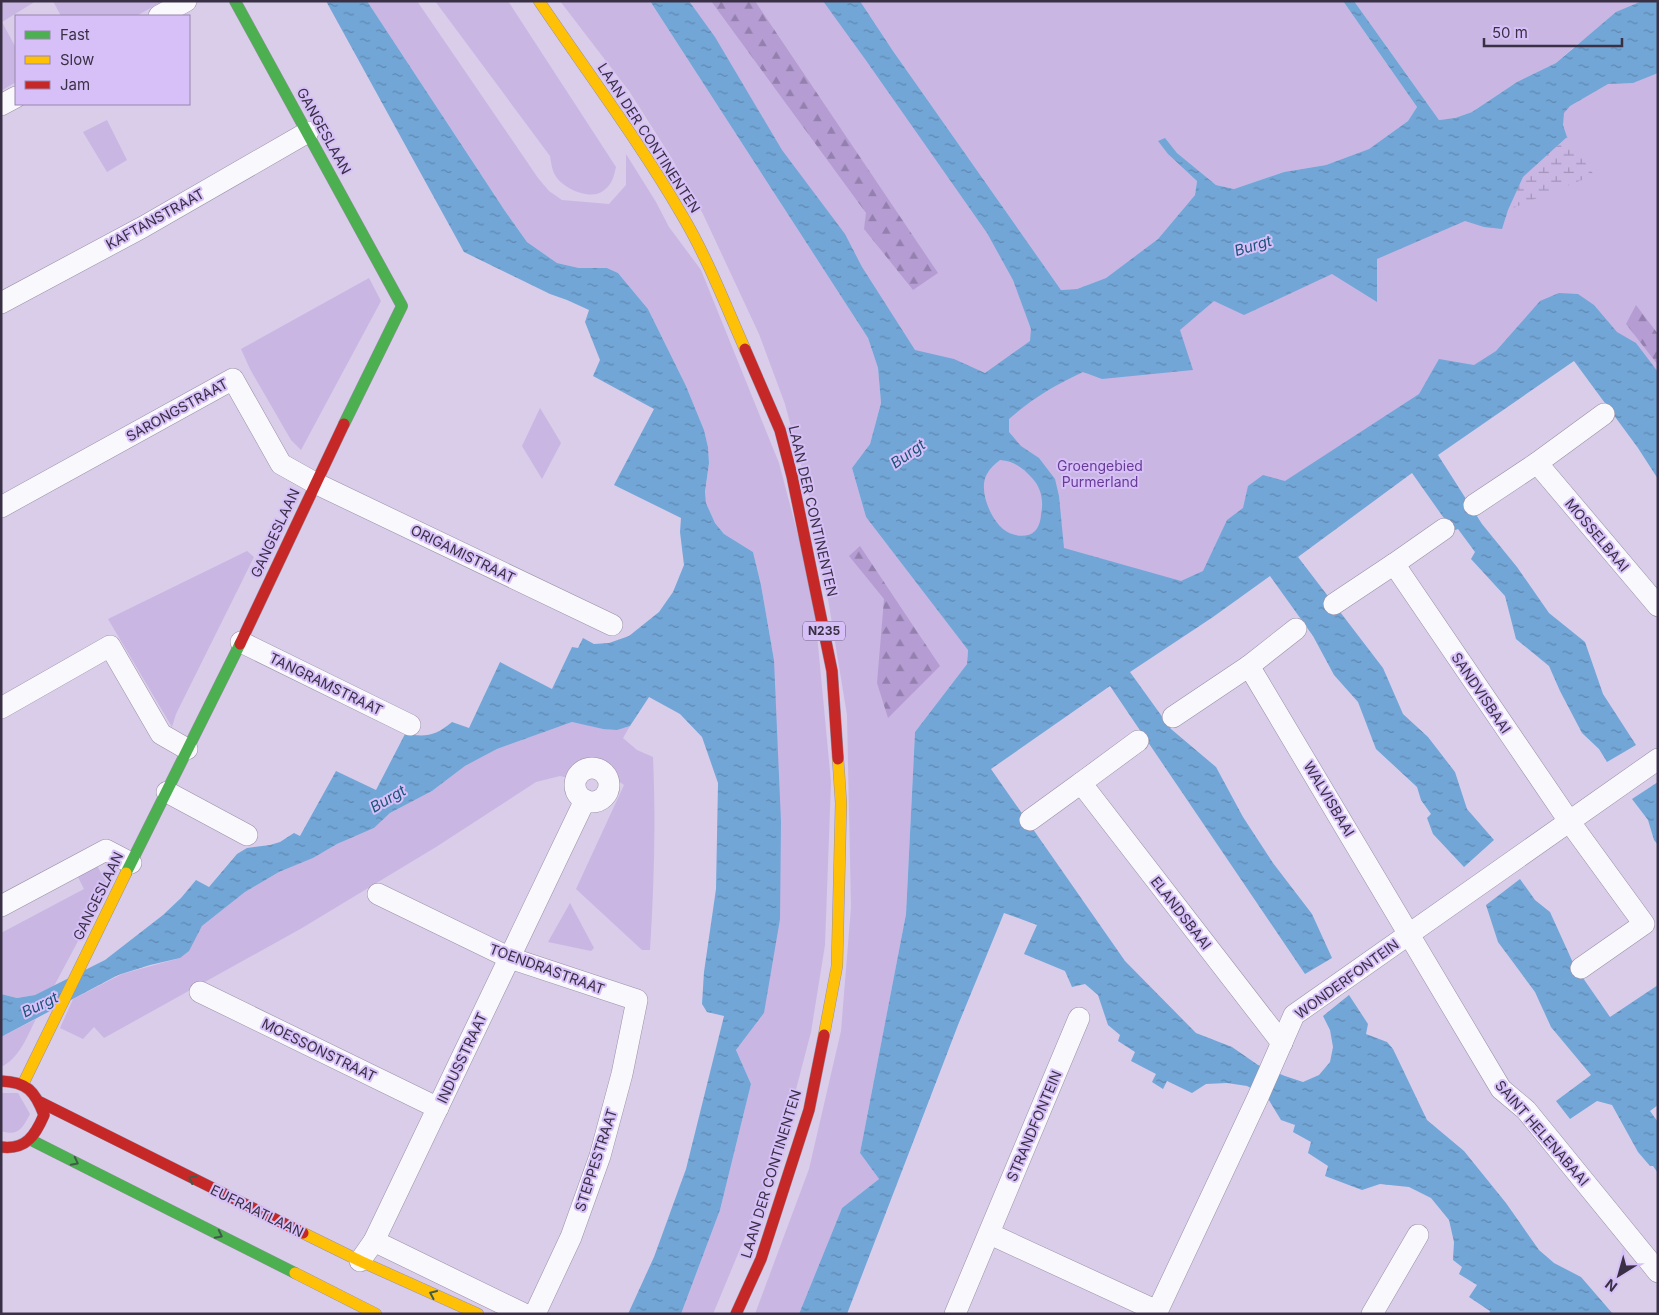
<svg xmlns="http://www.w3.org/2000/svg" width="1659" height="1315" font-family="Inter,sans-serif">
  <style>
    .green { fill: #c9b6e3 }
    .forest { fill: url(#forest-firs) }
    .wetland { fill: url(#wetland-marsh) }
    .water { fill: url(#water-ripples); fill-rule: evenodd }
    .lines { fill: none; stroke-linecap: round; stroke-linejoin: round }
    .street-casing { stroke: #9a90a6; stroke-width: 22 }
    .fast-casing { stroke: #9a90a6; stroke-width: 12 }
    .slow-casing { stroke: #9a90a6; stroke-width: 12 }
    .jam-casing { stroke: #9a90a6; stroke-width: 12 }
    .street { stroke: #f9f8fc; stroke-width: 21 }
    .fast { stroke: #4caf50; stroke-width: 11 }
    .slow { stroke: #ffc107; stroke-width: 11 }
    .jam { stroke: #c62828; stroke-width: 11 }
    .oneway { stroke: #405c49 }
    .labels { text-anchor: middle; stroke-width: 4; stroke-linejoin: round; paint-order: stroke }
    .shield { fill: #d7c0f7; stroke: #685b7a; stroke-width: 1 }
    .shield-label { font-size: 12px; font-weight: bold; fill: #393045 }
    .street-label { font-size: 14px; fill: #393045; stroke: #d7c0f7 }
    .park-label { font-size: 14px; fill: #683b97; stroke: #d7c0f7 }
    .water-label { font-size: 15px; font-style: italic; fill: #1b547c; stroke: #d7c0f7 }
  </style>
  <defs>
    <pattern id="forest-firs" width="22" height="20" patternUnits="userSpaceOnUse" patternTransform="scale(1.25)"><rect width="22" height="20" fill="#b59dd4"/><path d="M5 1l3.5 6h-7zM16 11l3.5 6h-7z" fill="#9480ae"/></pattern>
    <pattern id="wetland-marsh" width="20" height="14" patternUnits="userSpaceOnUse" patternTransform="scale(1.25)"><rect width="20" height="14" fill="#c9b6e3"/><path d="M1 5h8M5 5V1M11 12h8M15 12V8" fill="none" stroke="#a494ba"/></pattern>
    <pattern id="water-ripples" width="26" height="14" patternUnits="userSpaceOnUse" patternTransform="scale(1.25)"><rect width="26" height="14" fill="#72a6d7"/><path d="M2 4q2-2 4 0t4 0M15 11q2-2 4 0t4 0" fill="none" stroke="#5f88b0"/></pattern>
  </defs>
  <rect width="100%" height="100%" fill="#d9cdea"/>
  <!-- green -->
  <g class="green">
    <path d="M1 1H36L2 22 16 48V82L1 91Z"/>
    <path d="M53 1H160V3L136 16H61Z"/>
    <path d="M367 1H417L538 178 549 191 562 200 609 204 626 185V154L656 202 669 227 701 270 779 463 813 592 831 782 825 945 811 1032 787 1124 770 1177 713 1314H681L720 1210 751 1084 736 1050 764 1013 774 660 761 585 753 552 724 534 715 523 706 503 705 493 709 463 708 447 704 430 686 386 648 309 618 273 607 268H579L557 263 527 242 505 211Z"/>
    <path d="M435 1H508L616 167C614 176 612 185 603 191 590 201 562 188 555 175 552 170 551 162 550 156Z"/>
    <path d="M560 1H650L868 338 878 368 881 403 870 444 852 468 866 517 968 649 967 664 915 732 906 914 860 1153 879 1179 842 1208 799 1314H755L809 1169 841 1031 851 907 847 715 814 514 785 404 759 334 703 214 671 157 629 91Z"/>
    <path d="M662 1H844L1075 334 1658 40V426L1585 326 1082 657 953 534 890 342Z"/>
    <path d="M860 1H1343L1417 107 1408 121 1369 149 1326 165 1284 172 1234 189 1216 185 1177 153 1165 139 1186 169 1197 181 1195 195 1158 239 1106 278 1077 289 1061 290 893 51Z"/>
    <path d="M1354 1H1642L1575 46 1556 63 1517 82 1472 112 1455 118 1439 120Z"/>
    <path d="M107 120 127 160 107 172 83 132Z"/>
    <path d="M369 278 381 301 301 450 291 440 250 369 241 349Z"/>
    <path d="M540 408 561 443 542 479 522 446Z"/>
    <path d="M247 551 254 557 176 714 172 727 108 619Z"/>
    <path d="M572 722C595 725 605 734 630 726L623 738 637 750 653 757C656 822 654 886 650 950H642L576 889 624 785C620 782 614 779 612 775 605 764 597 754 583 762 576 766 574 772 573 779L560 776 536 782 436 847 302 928 104 1038 94 1027 83 1039 60 1028 73 999 122 974 180 958 195 939 202 926 245 892 279 872 313 858 337 844 374 828 390 813 432 791 465 766 497 749Z"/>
    <path d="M96 864 108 885 54 986 35 995 17 998 1 994V933L84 889 77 875Z"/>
    <path d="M570 903 594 948 591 951 548 942Z"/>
    <path d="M36 1019C27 1036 20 1058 1 1067V1037Z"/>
    <path d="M1 1093H18L30 1114C23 1127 19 1137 1 1131Z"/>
  </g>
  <!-- forest -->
  <g class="forest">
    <path d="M711 1H755L938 273 913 290 864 229 866 213Z"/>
    <path d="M1636 305 1658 334V365L1626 324Z"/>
    <path d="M860 546 940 666 888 718 877 683 884 599 849 556Z"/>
  </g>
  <!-- wetland -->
  <path class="wetland" d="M1567 137 1594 175 1508 210 1523 177Z"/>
  <!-- water -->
  <g class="water">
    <path d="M326 1H367L505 211 527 242 557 263 579 268H607L618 273 648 309 686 386 704 430 708 447 709 463 705 492 706 503 715 523 724 534 753 552 761 585 774 660 781 822 780 919 764 1013 736 1050 751 1084 720 1210 681 1314H628L654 1257 686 1169 724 1016 707 1012 702 1004 704 972 716 889 718 783 702 737 680 714 649 697 630 726 617 730 603 729 572 722 497 749 465 766 432 791 390 813 374 828 337 844 313 858 279 872 245 892 202 926 189 951 180 958 150 965 118 975 1 1037V994L17 998 35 995 105 960 163 915 181 898 196 880 209 887 237 854 247 848 270 845 280 842 294 833 300 836 336 771 376 790 405 734C427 737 435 736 452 722L469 728 500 662 552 689 572 647 578 648 583 638 594 644 609 643 629 636 659 612 673 592 684 565 680 532 681 518 614 485 654 409 593 376 600 360 585 322 589 310 567 300 550 294 464 252Z"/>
    <path d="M650 1H689L715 37 782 150 845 234 862 267 915 350 954 359 985 373 1030 341 1031 329 1013 280 987 233 865 59 823 1H860L893 51 1061 290 1077 289 1106 278 1158 239 1195 195 1197 181 1168 154 1158 141 1165 138 1177 153 1216 185 1234 189 1284 172 1326 165 1369 149 1408 121 1417 107 1343 1H1354L1439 120 1455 118 1472 112 1517 82 1556 63 1616 12 1642 1H1658V73L1633 83 1608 84 1570 106 1564 113 1563 125 1567 137 1523 177 1508 210 1502 229 1484 227 1465 221 1377 259V302L1332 274 1244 315 1214 301 1180 330 1193 370 1102 379 1083 372C1055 385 1033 398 1009 419V432L1021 446 1039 458 1055 479 1059 496 1064 548 1181 581 1203 571 1227 520 1243 508 1248 486 1263 475 1285 481 1419 394 1439 359 1474 365 1496 351 1540 301 1559 293 1578 294 1594 305 1617 332 1636 343 1658 372V479L1638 448 1574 361 1438 455 1482 524 1517 567 1549 613 1585 642 1603 694 1636 745 1607 762 1599 749 1582 733 1560 691 1549 666 1516 639 1505 596 1471 559 1475 552 1458 529 1453 531 1412 473 1298 557 1383 668 1403 714 1428 737 1455 772 1467 809 1494 840 1464 867 1433 834 1427 818 1431 814 1421 800 1417 787 1376 749 1358 702 1334 675 1313 636 1270 576 1213 617 1130 672 1171 729 1216 767 1243 817 1273 863 1312 914 1332 958 1305 974 1110 686 991 769 1125 961 1196 1033 1232 1047 1258 1065 1285 1076 1303 1082 1319 1075 1330 1062 1333 1047 1330 1030 1323 1016 1349 995 1368 1024 1366 1034 1387 1042 1393 1049 1427 1120 1464 1151 1506 1203 1539 1250 1554 1263 1581 1277 1613 1314H1489L1490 1311 1469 1297 1477 1285 1459 1274 1462 1267 1453 1260 1454 1242 1449 1220 1431 1198 1409 1187 1380 1184 1362 1190 1325 1176 1328 1166 1308 1153 1311 1142 1293 1132 1295 1125 1281 1120 1267 1097 1247 1086 1227 1083 1206 1084 1192 1093 1167 1081 1163 1089 1152 1082 1156 1074 1131 1061 1135 1052 1118 1041 1120 1035 1108 1025 1098 995 1085 984 1072 987 1065 971 1024 954 1037 925 1004 913 958 1025 847 1314H799L842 1208 879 1179 860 1153 906 914 915 732 967 664 968 650 866 517 852 468 870 444 881 403 878 368 868 338ZM1000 460C1014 461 1023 468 1032 478 1041 487 1044 501 1041 514 1041 519 1039 527 1035 531 1027 539 1011 536 1003 529 990 518 978 489 987 474 990 468 995 464 1000 460Z"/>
    <path d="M1658 782V845L1654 840 1648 820 1632 799Z"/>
    <path d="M1520 879 1535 900 1550 912 1574 965 1610 1017 1658 985V1105L1650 1111 1658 1122V1173L1653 1166H1650L1638 1152 1612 1105 1597 1101 1570 1119 1556 1101 1591 1075 1551 1027 1535 992 1498 942 1486 905Z"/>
  </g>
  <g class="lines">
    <defs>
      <g id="street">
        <path d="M159 16 186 1"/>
        <path d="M1 105 16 97"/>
        <path d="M1 303 143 227 308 132"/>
        <path d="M1537 463 1604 414"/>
        <path d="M1474 505 1537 463 1658 606"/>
        <path d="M1 507 233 379 281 464 315 483 612 625"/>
        <path d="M1394 564 1444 529"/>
        <path d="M1334 604 1394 564 1569 821 1644 924 1581 968"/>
        <path d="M241 642 410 725"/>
        <path d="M1249 666 1296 629"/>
        <path d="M1 708 110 646 161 734 187 749"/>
        <path d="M1173 717 1249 666 1501 1089 1526 1110 1658 1272"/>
        <circle cx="592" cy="785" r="17"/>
        <path d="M1081 783 1138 741"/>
        <path d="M167 792 247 835"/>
        <path d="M1030 820 1081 783 1282 1043"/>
        <path d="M378 894 510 958 637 1000 622 1074 600 1156 571 1237 535 1314"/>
        <path d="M1 906 106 850 131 863"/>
        <path d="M200 992 438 1108"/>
        <path d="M990 1234 1157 1311"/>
        <path d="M374 1241 524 1314"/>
        <path d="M360 1261 374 1241 585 800"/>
        <path d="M955 1314 1079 1018"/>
        <path d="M1156 1314 1258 1097 1294 1015 1658 759"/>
        <path d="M1372 1314 1418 1235"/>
      </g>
      <g id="fast">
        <path d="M235 1 402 306 344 424"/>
        <path d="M126 873 240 644"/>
        <path d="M31 1140 295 1273"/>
      </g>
      <g id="slow">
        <path d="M539 1C587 72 639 141 682 215 707 257 725 304 745 349"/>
        <path d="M824 1035 837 966 841 803 838 759"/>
        <path d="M23 1084 126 873"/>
        <path d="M303 1233 360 1261 478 1314"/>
        <path d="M295 1273 376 1314"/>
      </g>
      <g id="jam">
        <path d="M745 349 780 430 792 476 832 671 838 759"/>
        <path d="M240 644 344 424"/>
        <path d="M1 1081C27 1082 35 1091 44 1115 35 1136 26 1150 1 1147"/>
        <path d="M40 1102 303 1233"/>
        <path d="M736 1314 761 1259 809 1110 824 1035"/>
      </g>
    </defs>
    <!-- street casing -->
    <use href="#street" class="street-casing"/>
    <!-- fast casing -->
    <use href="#fast" class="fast-casing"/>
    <!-- slow casing -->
    <use href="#slow" class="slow-casing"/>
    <!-- jam casing -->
    <use href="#jam" class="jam-casing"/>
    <!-- street -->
    <use href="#street" class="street"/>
    <!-- fast -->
    <use href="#fast" class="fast"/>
    <!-- slow -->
    <use href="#slow" class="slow"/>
    <!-- jam -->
    <use href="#jam" class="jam"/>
  </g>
  <!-- one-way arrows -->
  <defs><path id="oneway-chevron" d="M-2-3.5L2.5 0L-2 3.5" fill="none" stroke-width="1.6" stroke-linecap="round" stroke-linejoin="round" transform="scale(1.25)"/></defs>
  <g class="oneway">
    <use href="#oneway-chevron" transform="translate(75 1162) rotate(27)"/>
    <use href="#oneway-chevron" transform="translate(192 1179) rotate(-154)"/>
    <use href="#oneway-chevron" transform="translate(219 1235) rotate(27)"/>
    <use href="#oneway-chevron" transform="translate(433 1294) rotate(-156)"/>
  </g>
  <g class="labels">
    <!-- shield labels -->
    <rect class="shield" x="803" y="621.5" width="42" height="19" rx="4"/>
    <g class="shield-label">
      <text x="824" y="635">N235</text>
    </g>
    <!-- street labels -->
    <g class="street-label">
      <text transform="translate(324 131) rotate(61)" y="5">GANGESLAAN</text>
      <text transform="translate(649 138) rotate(57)" y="5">LAAN DER CONTINENTEN</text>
      <text transform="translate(155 219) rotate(-29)" y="5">KAFTANSTRAAT</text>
      <text transform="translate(177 410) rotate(-29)" y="5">SARONGSTRAAT</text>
      <text transform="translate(813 511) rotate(77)" y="5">LAAN DER CONTINENTEN</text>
      <text transform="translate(275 533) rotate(-65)" y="5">GANGESLAAN</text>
      <text transform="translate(1597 535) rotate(50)" y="5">MOSSELBAAI</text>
      <text transform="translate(463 554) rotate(26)" y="5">ORIGAMISTRAAT</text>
      <text transform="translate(326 684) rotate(26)" y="5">TANGRAMSTRAAT</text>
      <text transform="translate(1481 693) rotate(56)" y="5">SANDVISBAAI</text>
      <text transform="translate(1329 799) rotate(59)" y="5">WALVISBAAI</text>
      <text transform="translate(98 896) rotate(-64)" y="5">GANGESLAAN</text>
      <text transform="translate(1181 913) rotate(52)" y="5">ELANDSBAAI</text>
      <text transform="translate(547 969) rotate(20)" y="5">TOENDRASTRAAT</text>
      <text transform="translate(1347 979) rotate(-36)" y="5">WONDERFONTEIN</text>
      <text transform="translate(319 1050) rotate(26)" y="5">MOESSONSTRAAT</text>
      <text transform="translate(462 1058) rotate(-65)" y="5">INDUSSTRAAT</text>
      <text transform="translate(1034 1126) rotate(-67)" y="5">STRANDFONTEIN</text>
      <text transform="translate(1542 1133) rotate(49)" y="5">SAINT HELENABAAI</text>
      <text transform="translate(596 1160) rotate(-72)" y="5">STEPPESTRAAT</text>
      <text transform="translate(771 1174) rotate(-73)" y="5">LAAN DER CONTINENTEN</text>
      <text transform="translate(257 1211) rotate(26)" y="5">EUFRAATLAAN</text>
    </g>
    <!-- park labels -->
    <g class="park-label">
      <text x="1100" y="471">Groengebied<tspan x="1100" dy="16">Purmerland</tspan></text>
    </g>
    <!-- water labels -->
    <g class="water-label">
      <text transform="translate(1253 246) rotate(-17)" y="5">Burgt</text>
      <text transform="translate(908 454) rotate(-35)" y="5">Burgt</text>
      <text transform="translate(388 799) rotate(-30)" y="5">Burgt</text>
      <text transform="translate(40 1005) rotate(-26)" y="5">Burgt</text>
    </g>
  </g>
  <!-- border -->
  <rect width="1659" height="1315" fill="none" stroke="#393045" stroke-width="5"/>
  <!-- legend -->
  <rect x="15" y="15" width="175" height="90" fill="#d7c0f7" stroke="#9886b0"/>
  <rect x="25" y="31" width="25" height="8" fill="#4caf50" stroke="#9886b0"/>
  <text x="60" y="40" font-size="15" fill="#393045">Fast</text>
  <rect x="25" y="56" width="25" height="8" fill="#ffc107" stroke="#9886b0"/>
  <text x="60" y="65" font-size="15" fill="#393045">Slow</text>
  <rect x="25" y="81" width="25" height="8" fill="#c62828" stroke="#9886b0"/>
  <text x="60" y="90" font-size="15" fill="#393045">Jam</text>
  <!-- north arrow -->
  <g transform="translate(1619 1275) rotate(217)" stroke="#d7c0f7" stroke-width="4" paint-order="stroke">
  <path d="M0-4L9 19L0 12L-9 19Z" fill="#393045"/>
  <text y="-8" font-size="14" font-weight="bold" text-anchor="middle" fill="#393045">N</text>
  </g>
  <!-- scale -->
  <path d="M1484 38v8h138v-8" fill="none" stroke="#393045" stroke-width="2.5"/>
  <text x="1492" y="38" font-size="15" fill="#393045" stroke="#d7c0f7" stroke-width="4" paint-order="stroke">50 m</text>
</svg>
